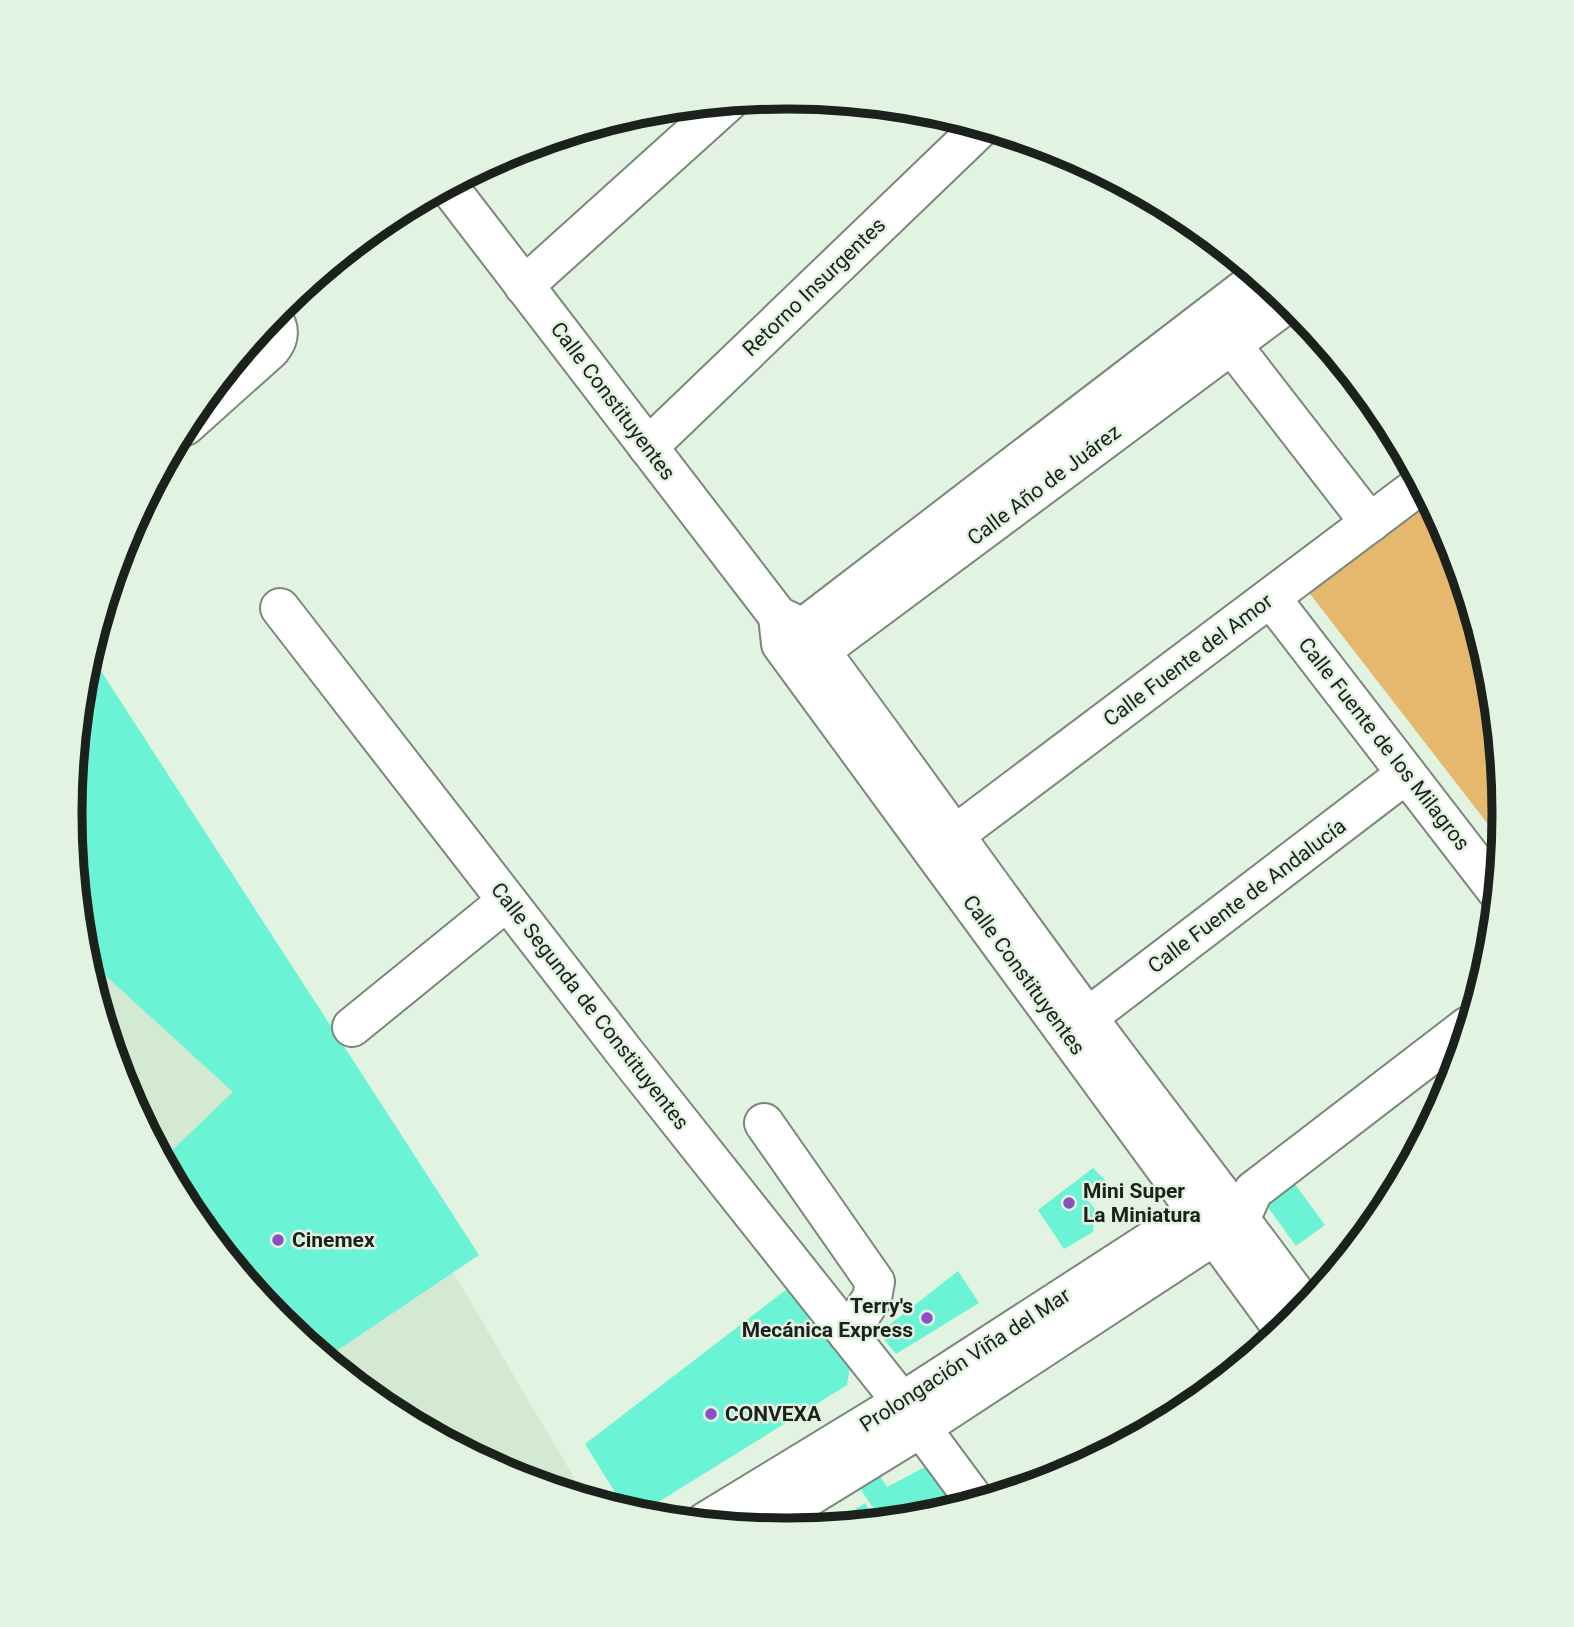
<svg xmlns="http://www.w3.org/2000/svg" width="1574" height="1627" font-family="Roboto,sans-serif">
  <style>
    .built { fill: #d3e9d1 }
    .green { fill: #e5b86d }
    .building { fill: #6bf3d5 }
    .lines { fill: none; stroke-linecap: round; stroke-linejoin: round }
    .minor-casing { stroke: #798878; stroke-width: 42 }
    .minor { stroke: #fff; stroke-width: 38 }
    .poi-dot { fill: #8c4ec3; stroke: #e2f3e1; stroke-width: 2.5 }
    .labels { text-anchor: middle; stroke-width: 5; stroke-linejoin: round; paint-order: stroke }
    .street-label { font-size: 21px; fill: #1b211b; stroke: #e2f3e1 }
    .poi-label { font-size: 21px; font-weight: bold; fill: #1b211b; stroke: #e2f3e1; text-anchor: start }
    .rim { fill: none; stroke: #1b211b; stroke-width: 9 }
  </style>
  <rect width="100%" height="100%" fill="#e2f3e1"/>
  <!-- built -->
  <path class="built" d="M83 681 454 1274 586 1498 512 1476 388 1409 280 1320 191 1212 124 1088 84 953 70 813Z"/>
  <!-- green -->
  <path class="green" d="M1428 499 1450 540 1490 674 1504 814 1501 841 1307 590Z"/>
  <!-- building -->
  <g class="building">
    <path d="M90 654 479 1255 326 1358 280 1320 191 1212 163 1159 233 1092 84 956 70 813 84 673Z"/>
    <path d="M1093 1168 1105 1180V1188L1085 1197 1095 1209 1093 1232 1064 1249 1038 1210Z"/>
    <path d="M1289 1176 1325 1225 1296 1246 1260 1196Z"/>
    <path d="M958 1271 979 1303 896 1354 879 1333Z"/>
    <path d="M795 1283 852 1355 847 1385 639 1514 626 1510 585 1444Z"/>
    <path d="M929 1465 960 1507 926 1517 882 1521 857 1484 876 1470 887 1487Z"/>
    <path d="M865 1503 877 1522 830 1526Z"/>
  </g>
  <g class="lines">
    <defs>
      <g id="minor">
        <path d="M448 186 778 616 803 628C900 757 992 889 1088 1018 1160 1115 1234 1209 1305 1307"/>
        <path d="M524 286 728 102"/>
        <path d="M1232 345 1370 523"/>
        <path d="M185 426 271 349C280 338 280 328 272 317"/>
        <path d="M648 447 981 127"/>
        <path d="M1271 598 1496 890"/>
        <path d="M280 608 626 1054 902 1402 976 1502"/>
        <path d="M778 616 781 644 1283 1329"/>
        <path d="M783 643 1259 278"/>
        <path d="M800 666 1289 302"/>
        <path d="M956 834 1420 485"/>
        <path d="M1088 1017 1406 774"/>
        <path d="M352 1027 507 901"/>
        <path d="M764 1123 875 1282 872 1298 848 1334"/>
        <path d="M705 1522 902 1402 1217 1198"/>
        <path d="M758 1528 922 1427 1241 1218 1253 1191 1468 1026"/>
      </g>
    </defs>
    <!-- minor casing -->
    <use href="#minor" class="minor-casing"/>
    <!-- minor -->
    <use href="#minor" class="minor"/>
  </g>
  <!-- markers -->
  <g class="poi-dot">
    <circle cx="1069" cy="1203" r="7"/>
    <circle cx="278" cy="1240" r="7"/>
    <circle cx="927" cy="1318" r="7"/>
    <circle cx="711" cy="1414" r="7"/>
  </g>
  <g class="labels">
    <!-- street labels -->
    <g class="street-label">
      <text transform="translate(814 287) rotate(-44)" y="7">Retorno Insurgentes</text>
      <text transform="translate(613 401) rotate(53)" y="7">Calle Constituyentes</text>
      <text transform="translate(1044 485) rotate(-37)" y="7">Calle Año de Juárez</text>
      <text transform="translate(1188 660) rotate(-37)" y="7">Calle Fuente del Amor</text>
      <text transform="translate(1384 744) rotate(52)" y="7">Calle Fuente de los Milagros</text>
      <text transform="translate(1247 896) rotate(-37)" y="7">Calle Fuente de Andalucía</text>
      <text transform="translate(1024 975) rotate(54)" y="7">Calle Constituyentes</text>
      <text transform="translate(590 1006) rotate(52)" y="7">Calle Segunda de Constituyentes</text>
      <text transform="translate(965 1360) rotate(-33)" y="7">Prolongación Viña del Mar</text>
    </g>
    <!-- poi labels -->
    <g class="poi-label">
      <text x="1083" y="1198">Mini Super<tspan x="1083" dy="24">La Miniatura</tspan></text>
      <text x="292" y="1247">Cinemex</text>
      <text x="913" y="1313" text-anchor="end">Terry's<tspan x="913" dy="24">Mecánica Express</tspan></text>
      <text x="725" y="1421">CONVEXA</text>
    </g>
  </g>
  <!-- crop -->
  <path d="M0 0H1574V1627H0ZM786 109H788A704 704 0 0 1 1492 813V814A704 704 0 0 1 788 1518H786A704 704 0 0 1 82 814V813A704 704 0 0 1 786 109Z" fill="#e2f3e1" fill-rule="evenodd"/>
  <path class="rim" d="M786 109H788A704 704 0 0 1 1492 813V814A704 704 0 0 1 788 1518H786A704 704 0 0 1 82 814V813A704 704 0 0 1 786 109Z"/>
</svg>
